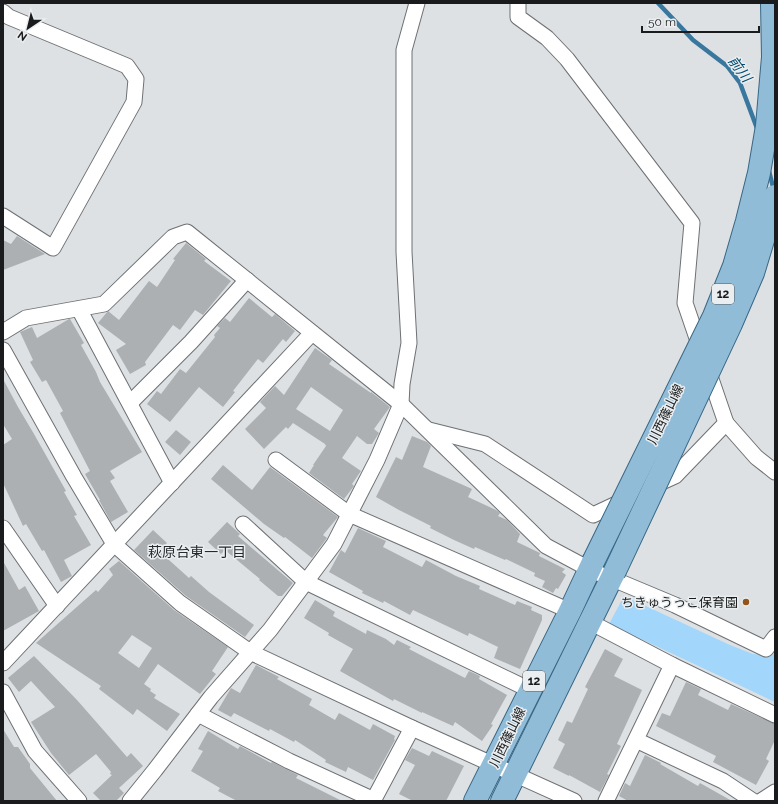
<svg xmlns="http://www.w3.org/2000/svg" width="778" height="804" font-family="Raleway,'Noto Sans JP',sans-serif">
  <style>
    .green { fill: #a2d6fb }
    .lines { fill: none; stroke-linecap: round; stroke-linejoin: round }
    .stream { stroke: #39779f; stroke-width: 4.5 }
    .building { fill: #adb0b3; fill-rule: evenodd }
    .street-casing { stroke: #6e7173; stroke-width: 17 }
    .primary-casing { stroke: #376785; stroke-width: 24 }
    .street { stroke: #fff; stroke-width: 15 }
    .primary { stroke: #91bcd8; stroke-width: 22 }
    .primary-bridge-casing { stroke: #376785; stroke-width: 24; stroke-linecap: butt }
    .primary-bridge { stroke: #91bcd8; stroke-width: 22 }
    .poi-dot { fill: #925519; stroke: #eaeef0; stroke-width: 1.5 }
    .labels { text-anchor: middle; stroke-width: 3; stroke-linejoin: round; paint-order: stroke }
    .shield { fill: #eaeef0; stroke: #585a5c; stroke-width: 1 }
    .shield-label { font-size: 12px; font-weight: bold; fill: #1a1b1c }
    .street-label { font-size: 13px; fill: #1a1b1c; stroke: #eaeef0 }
    .poi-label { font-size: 13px; fill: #1a1b1c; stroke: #eaeef0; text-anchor: end }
    .water-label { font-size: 14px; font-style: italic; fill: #004a6f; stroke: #eaeef0 }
    .neighbourhood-label { font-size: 14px; fill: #27292b; stroke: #eaeef0 }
  </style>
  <rect width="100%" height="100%" fill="#dde1e3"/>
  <!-- green -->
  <path class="green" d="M624 596 730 645 753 654 770 656 775 653V702L609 624Z"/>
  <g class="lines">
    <!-- stream -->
    <g class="stream">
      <path d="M658 3 693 40 727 66 740 83 758 131"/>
      <path d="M769 171 774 191"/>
    </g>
  </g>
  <!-- building -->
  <g class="building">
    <path d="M17 236 45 254 3 270V240L11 244Z"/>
    <path d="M186 243 206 259 204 261 231 281 203 315 195 310 180 330 173 325 145 362 146 365 130 374 116 350 126 344 98 323 108 311 119 320 149 281 157 287 175 260 173 259Z"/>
    <path d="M249 298 272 317 275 314 295 331 286 342 283 339 263 363 258 359 233 391 235 392 223 407 199 387 170 422 147 404 157 391 161 394 180 369 186 373 215 337 214 335 220 328 217 326 225 318 230 322Z"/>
    <path d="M69 319H70L84 343 81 345 96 372 100 382 142 452 110 471 115 478 110 481 128 512 111 522 99 500H100L85 474 90 471 60 413 63 411 46 380 42 382 30 362 33 360 20 332 32 327 37 338Z"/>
    <path d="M315 348 332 360 329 364 371 393V392L390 407 374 429 379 433 372 444H367L357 436 342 458 361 471 352 484 354 486 344 499 309 473 314 465H313L326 446 325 444 293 423 288 429 286 427 264 449 245 429 266 408 260 402 275 386 284 395ZM311 387 343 410 330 431 296 409Z"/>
    <path d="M3 379 18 407 34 434 66 491 64 492 77 515 74 516 91 545 64 560 72 576 61 582 44 550 42 551 26 524 23 526 3 483V445L12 439 3 424Z"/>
    <path d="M176 430 191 442 180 455 165 442Z"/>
    <path d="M412 436 427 442 431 446 423 467 472 489 468 497 496 510 500 513 498 516 507 520 520 534 517 542 540 553 539 556 565 569 562 572 566 575 558 589 556 588 553 593 542 587 545 581 534 576 535 573 506 559 505 560 475 547 474 549 454 540 430 528 431 526 399 510 376 497 396 457 402 460Z"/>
    <path d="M223 465 252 490 270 467 338 517 323 535 327 538 312 558 285 537 284 538 264 524 211 479Z"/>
    <path d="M227 522 240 534 238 536 293 583 282 596H278L259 580 260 579 225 550 221 554 208 542Z"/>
    <path d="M358 528 386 541 383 547 422 567 426 560 456 576 480 586 479 589 515 605 517 601 532 607 531 610 542 615V620L520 669 494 658 498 647 469 633 468 636 413 610 410 615 384 601 383 603 362 593 363 591 329 572 341 550 345 553Z"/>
    <path d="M153 530 167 543 159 551 189 578 191 576 209 592 254 625 245 637 186 596 134 550Z"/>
    <path d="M3 561 19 590 25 586 39 611 3 631Z"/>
    <path d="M119 561 174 610 228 647 212 671 216 674 200 694 158 664 144 684 151 689 150 691 156 695 154 698 180 714 167 731 137 709 133 715 99 689 101 686 36 643 96 590 98 592 113 575 109 569ZM132 635 152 648 139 668 118 653Z"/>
    <path d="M315 600 335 612 333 616 366 634 367 630 386 639 394 645 397 640 411 647 409 649 465 678 469 671 480 676 479 679 507 695 491 724 493 725 482 741 455 722 453 726 422 712V713L394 699 393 701 340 671 353 649 328 635 329 633 304 618Z"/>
    <path d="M605 649 623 659 614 676 642 690 617 744 621 746 607 774 609 775 600 792 569 775V776L553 768 565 744 558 740 567 721 572 723 588 689 585 687Z"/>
    <path d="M34 656 77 700 127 757 131 753 143 766 119 788 124 793 116 801H101L93 793 112 775 110 774 111 772 96 754 69 775 51 753 31 722 55 707 31 681 19 692 8 678Z"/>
    <path d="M256 665 279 677 277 679 312 699 309 705 335 720 339 713 370 730 373 724 395 736 394 739 395 740 373 780 348 767 346 772 325 762 326 760 295 740 294 742 270 729 269 731 234 713 231 717 218 710 231 688 240 693Z"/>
    <path d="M686 682 701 689 698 695 728 710 731 704 775 724V740L766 759 769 761 756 785 713 762 716 756 656 726 662 713 670 716Z"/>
    <path d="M3 729 14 747H18L30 764V768L57 801H3Z"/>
    <path d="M208 731 238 749 240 746 271 763 272 762 298 775 296 778 342 801H237L218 791 220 788 191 771 203 751 198 749Z"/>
    <path d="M412 748 429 756 432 751 464 766 446 801H413L399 794 415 765 405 760Z"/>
    <path d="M645 755 661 763 660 764 698 786 700 783 732 801H628L619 796 625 783 630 786Z"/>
  </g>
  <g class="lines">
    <defs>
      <g id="street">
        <path d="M518 3V17L547 38 567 59 692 223 685 303 726 423 675 476 653 486"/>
        <path d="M3 12 9 17 127 66 136 79 134 102 53 248 3 216"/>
        <path d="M79 309 172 483"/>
        <path d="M3 332 26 318 104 304 173 237 187 232 401 404 546 546 589 569 675 605 766 649 775 637"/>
        <path d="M3 350 74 477 114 544 180 603 250 652 412 728 574 801"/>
        <path d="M130 403 191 342 247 280"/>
        <path d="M726 423 756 457 775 472"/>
        <path d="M429 430 485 444 593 515 625 500"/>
        <path d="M276 460 349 514 570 611"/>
        <path d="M243 524 306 582 530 690"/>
        <path d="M3 528 57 606"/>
        <path d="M590 622 672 665 775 715"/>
        <path d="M3 663 312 333"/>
        <path d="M3 692 35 751 79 801"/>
        <path d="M198 714 289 761 374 800"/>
        <path d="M636 740 723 781 753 801"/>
        <path d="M130 801 155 770 211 697 270 630 334 544 377 460 401 404 402 384 409 343 404 252V50L417 3"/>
        <path d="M373 801 412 728"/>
        <path d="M606 801 672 665"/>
        <path d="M761 801 775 792"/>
      </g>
      <g id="primary">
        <path d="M475 801 570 611 593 562"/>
        <path d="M502 801 614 573"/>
      </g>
    </defs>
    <!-- street casing -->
    <use href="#street" class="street-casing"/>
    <!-- primary casing -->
    <use href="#primary" class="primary-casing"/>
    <!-- street -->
    <use href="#street" class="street"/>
    <!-- primary -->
    <use href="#primary" class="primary"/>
    <defs>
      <g id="primary-bridge">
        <path d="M593 562 714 316 734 266 747 221 759 173 767 126 773 57 772 3"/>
        <path d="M614 573 731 324 753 273 767 227 775 196"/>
      </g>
    </defs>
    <!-- primary-bridge casing -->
    <use href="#primary-bridge" class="primary-bridge-casing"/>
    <!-- primary-bridge -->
    <use href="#primary-bridge" class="primary-bridge"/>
  </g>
  <!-- markers -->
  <circle class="poi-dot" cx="746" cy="602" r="4"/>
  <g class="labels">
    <!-- shield labels -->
    <g class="shield">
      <rect x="712" y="284" width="22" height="20" rx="3"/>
      <rect x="523" y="671" width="22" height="20" rx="3"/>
    </g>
    <g class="shield-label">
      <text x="723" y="298">12</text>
      <text x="534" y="685">12</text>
    </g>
    <!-- street labels -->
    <g class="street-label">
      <text transform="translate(665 414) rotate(-64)" y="5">川西篠山線</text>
      <text transform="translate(507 737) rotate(-64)" y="5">川西篠山線</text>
    </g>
    <!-- poi labels -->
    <g class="poi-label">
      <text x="738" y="607">ちきゅうっこ保育園</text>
    </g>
    <!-- water labels -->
    <g class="water-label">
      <text transform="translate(740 69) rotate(53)" y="5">前川</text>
    </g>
    <!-- neighbourhood labels -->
    <g class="neighbourhood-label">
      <text x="197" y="557">萩原台東一丁目</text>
    </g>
  </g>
  <!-- border -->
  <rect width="778" height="804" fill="none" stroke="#1a1b1c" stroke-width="8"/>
  <!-- north arrow -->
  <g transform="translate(28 28) rotate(215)" stroke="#eaeef0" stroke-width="3" paint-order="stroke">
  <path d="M0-3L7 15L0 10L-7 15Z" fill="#1a1b1c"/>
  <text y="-6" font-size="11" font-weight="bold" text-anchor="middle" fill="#1a1b1c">N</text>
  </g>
  <!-- scale -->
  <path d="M642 26v6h117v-6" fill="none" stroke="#1a1b1c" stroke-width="2"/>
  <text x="648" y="26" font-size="12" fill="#1a1b1c" stroke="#eaeef0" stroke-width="3" paint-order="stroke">50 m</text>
</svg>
